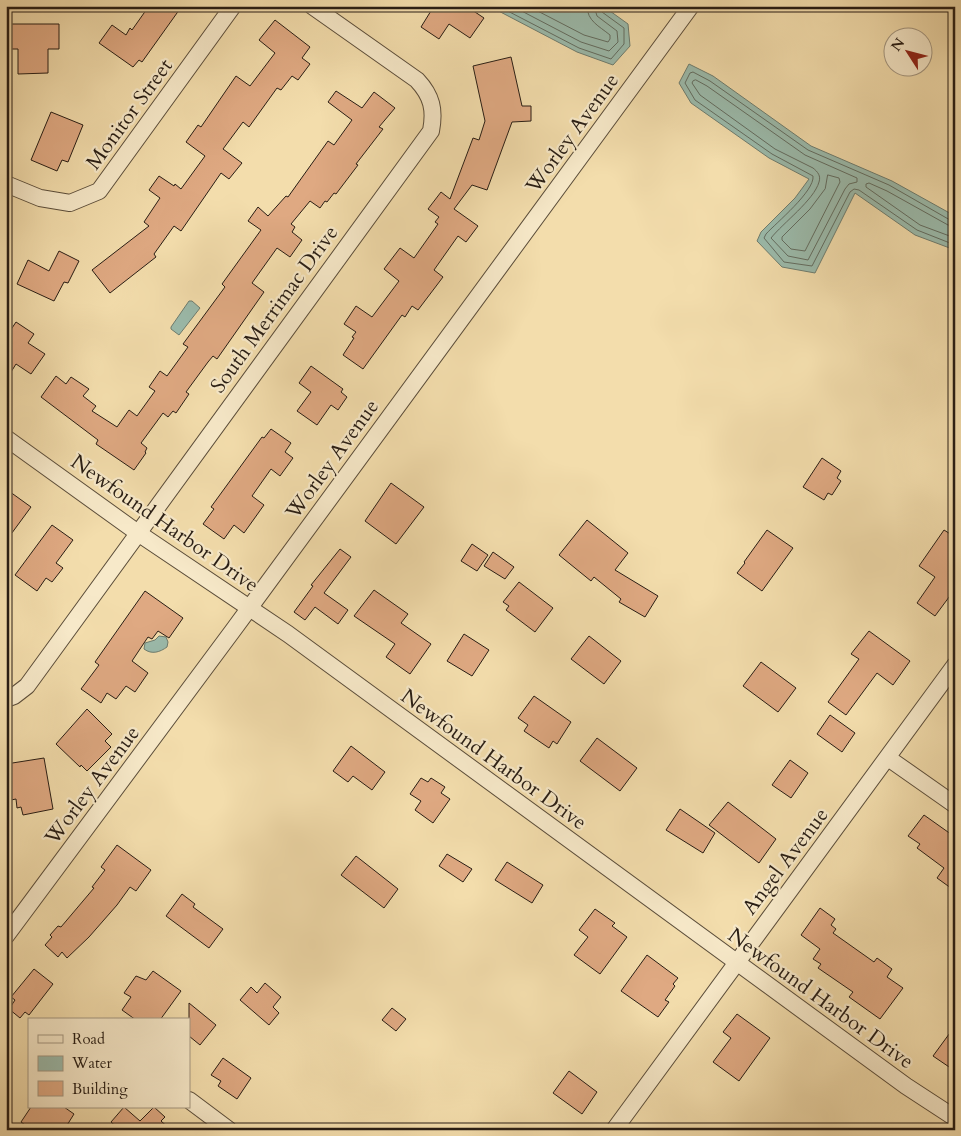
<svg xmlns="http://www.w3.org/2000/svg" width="961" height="1136" font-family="Cardo,serif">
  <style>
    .water { fill: #9bbbac; stroke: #6d7c6f }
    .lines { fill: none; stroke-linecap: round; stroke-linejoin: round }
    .shore { stroke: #626c60; stroke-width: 1 }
    .building { fill: #dfa982; stroke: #281d14 }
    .street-casing { stroke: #5b4d3a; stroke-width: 18 }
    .street { stroke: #f7e9c9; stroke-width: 16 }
    .labels { text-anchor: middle; stroke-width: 4.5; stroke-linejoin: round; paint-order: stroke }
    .street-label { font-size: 21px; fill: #281d14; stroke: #f7e9c9 }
  </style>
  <rect width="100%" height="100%" fill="#f3ddac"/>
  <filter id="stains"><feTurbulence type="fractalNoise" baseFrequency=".004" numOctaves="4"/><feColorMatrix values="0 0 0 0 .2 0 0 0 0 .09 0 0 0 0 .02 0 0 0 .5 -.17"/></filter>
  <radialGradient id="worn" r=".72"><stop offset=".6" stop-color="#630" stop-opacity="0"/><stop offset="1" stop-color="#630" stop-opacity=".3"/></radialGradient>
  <!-- water -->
  <g class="water">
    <path d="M489 6H603L628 24 630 46 613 65 577 52Z"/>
    <path d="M689 64 713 76 811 146 892 181 955 216V250L915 235 855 193 815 273 782 267 757 241 761 232 795 198 809 179 769 158 691 103 679 83Z"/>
    <path d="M189 301H192L200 308 179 335 171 329V327Z"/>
    <path d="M159 636 166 637 168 642 167 647C160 652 152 655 144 649L145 643 155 640Z"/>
  </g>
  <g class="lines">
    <!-- shore -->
    <g class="shore">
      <path d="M498 6 579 48 611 59 624 44V28L602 12 600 6"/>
      <path d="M512 6 581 42 609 51 618 42 617 31 597 16 594 6"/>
      <path d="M528 6 584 35 608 42 610 39V35C599 26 587 21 587 6"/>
      <path d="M696 80 707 86 805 155 857 178V182L849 184 845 189 808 260 788 256 771 238C783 223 814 200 819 182 821 176 818 172 813 168L775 149 700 95 692 83 693 81Z"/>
      <path d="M828 175 839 178 840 182 805 251 791 249 782 240V237L810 209 825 189Z"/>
      <path d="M955 220H950L889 185 808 150 710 81 693 72 690 73 685 83 695 100 772 154 813 176C815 191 776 223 766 234L764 238 784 262 812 266 850 192 854 189 859 190 917 230 955 245"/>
      <path d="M955 227 948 225 887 191 869 183 866 184V187L920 225 955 238"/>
    </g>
  </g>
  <!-- building -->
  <g class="building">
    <path d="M149 6H182L142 62 139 60 133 67 99 43 112 25 126 35 130 28 132 30Z"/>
    <path d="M434 6H466L484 18 470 38 449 24 439 39 421 27Z"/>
    <path d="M275 20 310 47 302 58 310 64 298 80 292 76 281 90 277 88 249 127 243 122 223 149 242 163 229 179 221 173 181 231 174 226 154 254 156 257 110 293 92 270 149 226 144 222 160 198 149 190 159 176 174 186 175 184 181 189 205 156 186 142 198 125 201 127 236 76 250 86 275 53 259 40Z"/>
    <path d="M11 24H59V49H48V73L18 74V49H11Z"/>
    <path d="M511 57 522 106H531V121L512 122 487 190 472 185 454 209 478 226 466 242 458 236 434 270 443 277 418 310 412 306 405 317 402 315 363 369 343 355 354 338 352 337 356 332 344 324 356 306 372 317 399 281 384 269 400 248 414 258 438 224 435 222 439 217 428 209 441 192 450 199 473 138 479 140 485 121 473 66Z"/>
    <path d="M336 91 362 108 374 92 395 108 379 127 383 129 356 164 358 165 336 194 334 193 327 202 325 201 320 208 310 201 291 224 295 227 292 232 302 240 290 257 277 248 252 283 264 292 217 359 213 356 208 362 186 392 189 394 176 413 173 411 168 417 163 413 141 443 147 448 145 452 146 453 134 470 96 444 98 440 41 397 56 376 66 384 71 377 89 389 83 396 96 406 92 411 117 427 129 410 137 416 155 391 149 387 160 371 167 376 188 347 183 344 225 287 222 284 261 230 248 221 258 207 268 216 286 196 288 197 328 141 334 145 352 120 328 102Z"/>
    <path d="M51 112 83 125 68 162 62 160 57 171 31 160Z"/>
    <path d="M59 251 79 261 68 283 64 282 54 301 17 284 28 260 49 271Z"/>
    <path d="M16 322 34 334 28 343 45 354 31 374 16 364 6 380V337Z"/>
    <path d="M311 366 343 389 341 392 347 397 338 410 331 405 317 425 297 411 311 392 299 383Z"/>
    <path d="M271 429 291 443 285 452 293 458 280 476 271 469 252 496 264 505 244 533 234 525 224 539 203 524 214 509 211 507 262 437 264 438Z"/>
    <path d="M822 458 841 471 837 478 841 481 832 495 828 493 824 500 803 487Z"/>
    <path d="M391 483 424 507 396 544 365 521Z"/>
    <path d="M6 489 31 507 6 541Z"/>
    <path d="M587 520 628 553 615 570 658 596 645 617 619 602 621 599 594 577 591 581 559 555Z"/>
    <path d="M52 525 73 540 56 563 63 568 52 582 46 578 37 591 15 575Z"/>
    <path d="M767 530 793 548 762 591 737 573 745 563 744 562Z"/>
    <path d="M944 530 955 537V589L935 616 917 603 935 577 919 566Z"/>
    <path d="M472 544 488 555 477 571 461 561Z"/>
    <path d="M340 549 351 557 324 593 348 610 338 624 315 607 305 620 294 612 313 586 311 585Z"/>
    <path d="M493 552 514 567 505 579 484 566Z"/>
    <path d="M519 582 553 608 535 632 506 610 509 606 503 602Z"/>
    <path d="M374 590 408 614 401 623 431 644 410 674 386 657 395 644 354 616Z"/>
    <path d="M145 591 183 618 169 638 158 631 152 639 148 637 132 661 148 673 135 692 126 686 116 699 107 693 101 703 81 689 99 665 95 662Z"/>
    <path d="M869 631 910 661 893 685 877 673 846 715 828 702 859 659 851 654Z"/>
    <path d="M464 634 489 650 472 676 447 661Z"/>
    <path d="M589 636 621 661 604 684 571 659Z"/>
    <path d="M761 662 796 688 778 712 743 686Z"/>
    <path d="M534 696 571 722 557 744 553 741 549 748 524 731 528 725 518 718Z"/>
    <path d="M87 709 112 734 105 741 111 747 87 771 81 765 80 767 56 744Z"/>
    <path d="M830 715 855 733 842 752 817 734Z"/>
    <path d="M597 738 637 768 620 791 580 761Z"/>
    <path d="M351 746 385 772 372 790 353 776 348 782 333 771Z"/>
    <path d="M44 758 53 809 23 815 21 807 17 808 16 799 6 801V764Z"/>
    <path d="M790 760 808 773 791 798 772 785Z"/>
    <path d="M421 778 428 782 431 778 445 787 441 793 450 799 433 823 415 810 421 801 410 794Z"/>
    <path d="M728 802 776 839 759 863 709 825Z"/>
    <path d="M680 809 715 833 703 853 666 830Z"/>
    <path d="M924 815 955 837V891L937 878 944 868 917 848 920 844 908 836Z"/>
    <path d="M117 845 151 870 136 891 130 887 117 905 89 937 67 958 62 952 58 957 45 945 52 937 50 935 58 926 61 927 94 888 92 887 105 870 101 867Z"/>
    <path d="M447 854 472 869 463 882 439 866Z"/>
    <path d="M356 856 398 889 384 908 341 875Z"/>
    <path d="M507 862 543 885 532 903 495 880Z"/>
    <path d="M182 894 195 904 193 907 223 929 209 948 166 916Z"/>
    <path d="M820 908 835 919 831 925 836 929 833 933 874 962 877 958 892 969 887 977 903 988 880 1019 849 997 853 992 818 968 821 964 813 959 820 949 801 935Z"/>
    <path d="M595 909 615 923 612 926 627 937 600 974 574 955 588 937 579 930Z"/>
    <path d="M647 955 678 978 673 984 675 986 665 1000 669 1002 658 1017 621 991Z"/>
    <path d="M34 969 53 984 29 1015 25 1012 20 1018 9 1009 15 1000 11 997Z"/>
    <path d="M153 971 181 991 160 1020H136L122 1010 131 997 124 993 136 976 146 980Z"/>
    <path d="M265 983 281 997 273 1007 279 1013 269 1025 240 1000 251 987 257 993Z"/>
    <path d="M189 1003 216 1025 200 1045 189 1036Z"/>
    <path d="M392 1008 406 1019 396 1031 382 1020Z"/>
    <path d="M737 1014 770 1038 739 1081 713 1062 731 1038 723 1032Z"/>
    <path d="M955 1026V1071L933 1056Z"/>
    <path d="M223 1058 251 1078 237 1099 218 1086 221 1081 211 1075Z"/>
    <path d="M569 1071 597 1092 582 1114 553 1093Z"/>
    <path d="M31 1107H64L74 1114 64 1130H32L21 1122Z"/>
    <path d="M124 1107 140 1121 154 1107 165 1117 161 1121 171 1130H120L111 1122Z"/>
  </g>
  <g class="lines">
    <defs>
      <g id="street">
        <path d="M6 184 40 198 70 203 99 191 233 6"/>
        <path d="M6 438 138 533 288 634 906 1086 955 1118"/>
        <path d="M6 699 14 696 27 686 431 131C435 110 432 96 417 80L312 6"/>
        <path d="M888 758 955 805"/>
        <path d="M6 936 234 629 691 6"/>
        <path d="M189 1100 229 1130"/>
        <path d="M614 1130 955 665"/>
      </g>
    </defs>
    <!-- street casing -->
    <use href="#street" class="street-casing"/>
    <!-- street -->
    <use href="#street" class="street"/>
  </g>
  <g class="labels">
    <!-- street labels -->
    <g class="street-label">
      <text transform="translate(129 114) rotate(-54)" y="7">Monitor Street</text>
      <text transform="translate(572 133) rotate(-54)" y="7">Worley Avenue</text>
      <text transform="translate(274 309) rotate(-54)" y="7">South Merrimac Drive</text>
      <text transform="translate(332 459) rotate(-54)" y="7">Worley Avenue</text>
      <text transform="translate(165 523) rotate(35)" y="7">Newfound Harbor Drive</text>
      <text transform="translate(494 759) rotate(36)" y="7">Newfound Harbor Drive</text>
      <text transform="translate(92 785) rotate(-53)" y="7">Worley Avenue</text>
      <text transform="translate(785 861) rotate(-53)" y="7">Angel Avenue</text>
      <text transform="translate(821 998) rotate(36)" y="7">Newfound Harbor Drive</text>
    </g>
  </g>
  <!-- margin -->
  <rect width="961" height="1136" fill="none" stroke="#f3ddac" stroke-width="25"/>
  <rect x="8" y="8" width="946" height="1121" fill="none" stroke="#281d14" stroke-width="2.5"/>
  <rect x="12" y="12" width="936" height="1111" fill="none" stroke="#281d14"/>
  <!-- legend -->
  <rect x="28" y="1018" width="162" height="90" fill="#f7e9c9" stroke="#a49781"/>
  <rect x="38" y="1035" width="25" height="8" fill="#f7e9c9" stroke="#a49781"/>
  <text x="72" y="1044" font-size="15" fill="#281d14">Road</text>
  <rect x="38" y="1056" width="25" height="15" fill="#9bbbac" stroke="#a49781"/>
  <text x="72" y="1068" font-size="15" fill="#281d14">Water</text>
  <rect x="38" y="1081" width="25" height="15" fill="#dfa982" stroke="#a49781"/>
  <text x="72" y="1094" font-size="15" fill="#281d14">Building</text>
  <!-- north arrow -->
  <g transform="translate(908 52) rotate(306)"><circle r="24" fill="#f7e9c9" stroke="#a49781"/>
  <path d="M0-4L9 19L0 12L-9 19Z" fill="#8f2418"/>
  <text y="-8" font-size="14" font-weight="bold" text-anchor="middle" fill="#281d14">N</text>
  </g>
  <rect width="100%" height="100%" filter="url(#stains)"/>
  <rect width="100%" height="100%" fill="url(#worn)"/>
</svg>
